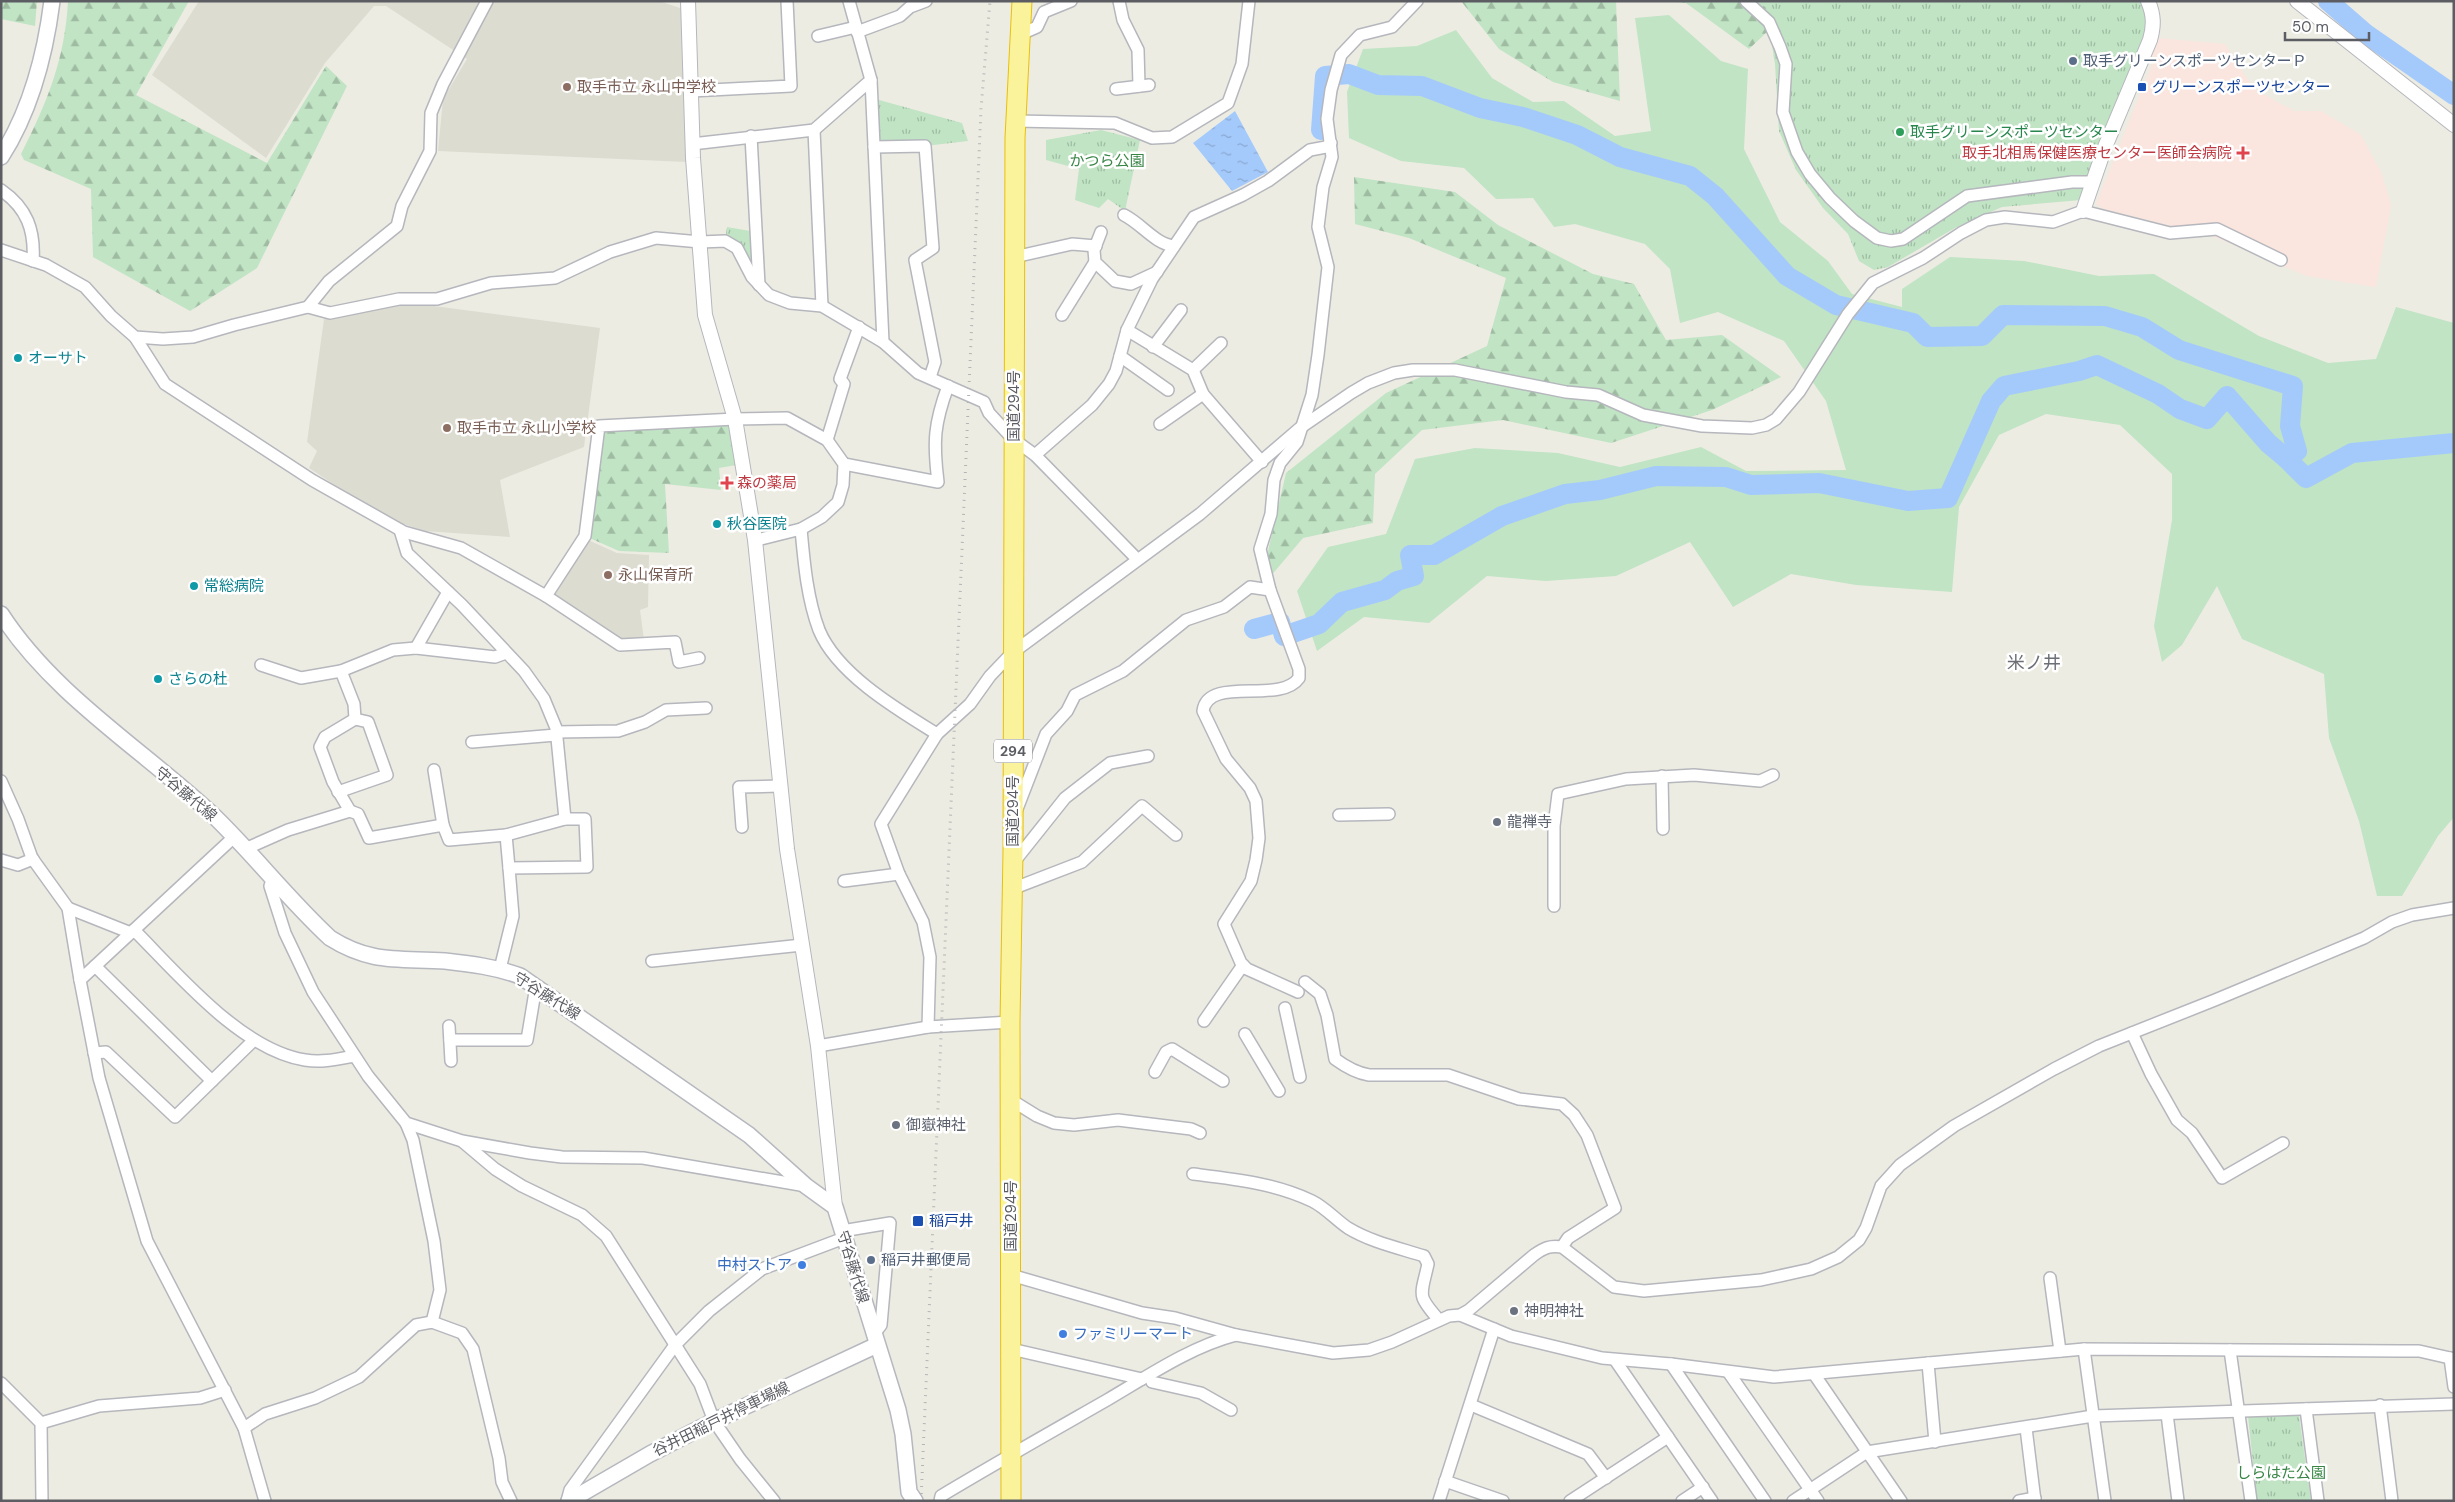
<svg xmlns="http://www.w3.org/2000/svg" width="2455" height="1502" font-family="'DM Sans','Noto Sans JP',sans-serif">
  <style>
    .education { fill: #dddcd1 }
    .medical { fill: #fae5df }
    .grass { fill: #c0e4c4 }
    .forest { fill: url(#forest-firs) }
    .park { fill: url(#park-tufts) }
    .water { fill: url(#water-ripples) }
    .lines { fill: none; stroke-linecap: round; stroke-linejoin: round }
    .river { stroke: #a4cafc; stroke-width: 20 }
    .minor-casing { stroke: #b5b7bd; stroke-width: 14 }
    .tertiary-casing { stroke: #b5b7bd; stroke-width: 16 }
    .secondary-casing { stroke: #b6b8bf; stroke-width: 18 }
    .trunk-casing { stroke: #e9c007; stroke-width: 21 }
    .minor { stroke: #fff; stroke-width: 11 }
    .tertiary { stroke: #fff; stroke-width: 14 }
    .secondary { stroke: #fff; stroke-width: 15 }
    .trunk { stroke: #faf39c; stroke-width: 19 }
    .rail { stroke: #b3b4b4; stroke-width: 3; stroke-dasharray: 1 6; stroke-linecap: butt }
    .service-dot { fill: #5c6f8a; stroke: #fff; stroke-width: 2 }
    .education-dot { fill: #8d6e63; stroke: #fff; stroke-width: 2 }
    .transit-dot { fill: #1a4fb4; stroke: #fff; stroke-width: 2 }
    .leisure-dot { fill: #2e9e5b; stroke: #fff; stroke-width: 2 }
    .health-dot { fill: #e0444e; stroke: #fff; stroke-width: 2 }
    .culture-dot { fill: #0f9aa8; stroke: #fff; stroke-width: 2 }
    .worship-dot { fill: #6b7280; stroke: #fff; stroke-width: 2 }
    .shop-dot { fill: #3f7fe0; stroke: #fff; stroke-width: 2 }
    .labels { text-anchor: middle; stroke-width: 5; stroke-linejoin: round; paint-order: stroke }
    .shield { fill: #fff; stroke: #8c8e92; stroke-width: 1 }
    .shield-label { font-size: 14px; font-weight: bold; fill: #5b5d63 }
    .service-label { font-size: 15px; fill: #4e5e75; stroke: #fff; text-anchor: start }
    .education-label { font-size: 15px; fill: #785e54; stroke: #fff; text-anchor: start }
    .transit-label { font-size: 15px; fill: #164399; stroke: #fff; text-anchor: start }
    .leisure-label { font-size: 15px; fill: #27864d; stroke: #fff; text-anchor: start }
    .health-label { font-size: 15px; fill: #be3a42; stroke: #fff; text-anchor: end }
    .park-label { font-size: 15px; fill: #388546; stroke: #fff }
    .culture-label { font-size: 15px; fill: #0d838f; stroke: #fff; text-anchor: start }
    .street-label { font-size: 15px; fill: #5b5d63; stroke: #fff }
    .worship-label { font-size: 15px; fill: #5b616d; stroke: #fff; text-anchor: start }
    .shop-label { font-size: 15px; fill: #366cbe; stroke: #fff; text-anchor: end }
    .quarter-label { font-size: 18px; fill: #6c6f75; stroke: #fff }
  </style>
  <defs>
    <pattern id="forest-firs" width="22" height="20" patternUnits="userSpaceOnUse" patternTransform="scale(1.25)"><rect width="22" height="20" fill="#c0e4c4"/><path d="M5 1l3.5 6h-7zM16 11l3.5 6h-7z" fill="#9fbca3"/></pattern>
    <pattern id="park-tufts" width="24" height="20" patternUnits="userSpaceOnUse" patternTransform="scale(1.25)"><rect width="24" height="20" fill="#c0e4c4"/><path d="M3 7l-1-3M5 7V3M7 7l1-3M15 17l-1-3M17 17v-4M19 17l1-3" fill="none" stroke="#9fbca3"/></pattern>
    <pattern id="water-ripples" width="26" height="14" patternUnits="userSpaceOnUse" patternTransform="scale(1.25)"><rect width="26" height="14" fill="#a4cafc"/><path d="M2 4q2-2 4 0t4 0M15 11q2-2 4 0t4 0" fill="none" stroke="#89a7d0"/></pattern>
  </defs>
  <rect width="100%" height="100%" fill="#edece3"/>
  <!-- education -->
  <g class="education">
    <path d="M199 1H659L683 9 686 162 438 151 443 99 467 59 386 6H374L325 63 266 158 152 75Z"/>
    <path d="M411 303 600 328 584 447 500 480 510 537 425 531 383 517 309 468 317 451 307 442 324 319 337 318 374 308Z"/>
    <path d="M588 540 617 553 649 555 648 607 640 610 644 640 622 641 555 595Z"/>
  </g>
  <!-- medical -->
  <path class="medical" d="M2158 38 2225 44 2254 89 2294 111H2321L2361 135 2381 172 2391 205 2376 287 2307 276 2212 236 2103 209 2096 204 2155 57 2150 54Z"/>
  <!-- grass -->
  <path class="grass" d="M1669 15 1721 61 1748 69 1744 149 1780 222 1828 261 1852 294 1902 307V289L1950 257 2024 261 2099 276 2154 274 2259 336 2328 363 2376 359 2396 307 2454 323V817L2438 836 2402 896H2377L2359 821 2329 738 2324 674 2242 639 2217 586 2182 645 2162 662 2154 626 2172 520V474L2120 425 2046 414 1999 435 1959 507 1952 592 1856 585 1791 574 1733 607 1690 542 1616 576 1546 581 1487 576 1429 623 1364 617 1317 651 1297 591 1328 547 1386 534 1415 459 1475 448 1558 453 1620 467 1701 447 1746 471 1846 470 1826 401 1784 341 1718 312 1680 323 1670 269 1645 244 1575 224 1554 227 1533 198 1496 199 1464 168 1401 161 1349 138 1347 92 1363 49 1417 46 1456 30 1492 78 1533 102 1564 101 1615 136 1651 131 1635 18Z"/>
  <!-- forest -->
  <g class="forest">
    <path d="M1 1H37L35 26 1 19Z"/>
    <path d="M68 1H189L136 95 267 163 326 66 347 86 257 268 190 311 93 257 91 189 24 160 21 154C47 103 65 59 68 1Z"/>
    <path d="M1461 1H1616L1620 101 1553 82 1499 49Z"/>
    <path d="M1665 1H1800L1749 49 1686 3Z"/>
    <path d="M1354 177 1455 192 1498 225 1593 274 1634 284 1666 340 1722 335 1781 377 1712 410 1611 443 1503 420 1422 430 1375 474 1373 523 1303 538 1259 590 1286 473 1386 393 1487 346 1506 278 1409 238 1355 224Z"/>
    <path d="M735 419 742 464 719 468 721 490 665 484 669 553 619 551 585 536 599 426Z"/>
  </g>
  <!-- park -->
  <g class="park">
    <path d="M1759 1H2140L2148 20 2145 36 2106 127 2081 200 2002 207 1955 228 1888 267 1874 270 1859 261 1848 234 1823 208 1796 170 1779 131 1775 64 1766 8Z"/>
    <path d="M872 98 962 123 968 141 925 146 874 147Z"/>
    <path d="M1101 130 1140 140 1125 211 1108 199 1099 208 1075 200 1079 169 1046 160V140Z"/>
    <path d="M727 227 756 232 759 285 725 241Z"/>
    <path d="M2248 1416H2299L2311 1501H2257Z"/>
  </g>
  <!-- water -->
  <path class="water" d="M1235 111 1268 172 1232 191 1193 143Z"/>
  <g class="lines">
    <!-- river -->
    <g class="river">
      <path d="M2328 1 2366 34 2454 95"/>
      <path d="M1321 130 1325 76 1349 74 1378 85 1422 86 1480 108 1523 117 1577 135 1620 157 1690 176 1715 196 1787 276 1836 305 1913 323 1927 337 1982 336 2003 315 2105 316 2142 327 2179 350 2293 386 2290 426 2297 451 2286 458 2306 478 2352 453 2454 443"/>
      <path d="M1254 629 1280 622 1284 636 1319 624 1342 602 1385 590 1397 581 1414 576 1410 555H1434L1502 516 1565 494 1600 490 1656 476 1726 477 1751 485 1819 483 1908 501 1948 498 1991 401 2004 386 2079 371 2097 365 2158 394 2180 409 2207 419 2227 396 2268 443 2286 458"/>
    </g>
    <defs>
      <g id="minor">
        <path d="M1119 1 1123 20 1138 50 1139 86"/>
        <path d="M1746 1 1769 22 1780 47 1786 64 1783 112 1797 152 1810 174 1830 198 1854 221 1877 238 1891 241 1903 239 1967 196 2072 182H2093"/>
        <path d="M857 32 900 16 910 7 926 1"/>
        <path d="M1021 34 1037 27 1044 12 1071 1"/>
        <path d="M818 36 856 27"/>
        <path d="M871 80 883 342"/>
        <path d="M1116 89 1149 85"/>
        <path d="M691 91 791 86 787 1"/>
        <path d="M1016 121 1115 123 1152 138 1172 137 1228 103 1242 64 1249 1"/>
        <path d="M814 130 822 306"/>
        <path d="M751 136 759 285"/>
        <path d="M692 144 814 130 871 80 849 1"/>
        <path d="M874 147 925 146 933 248 915 260 935 362 930 377"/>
        <path d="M1 190C27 208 35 230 33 261"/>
        <path d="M1124 215C1142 224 1155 244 1174 246"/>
        <path d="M1101 232 1094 250 1095 262 1115 281 1131 284 1157 272"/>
        <path d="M1 250 46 265 85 287 111 316 135 337 163 339 193 337 234 325 308 307 330 313 399 299H437L491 283 555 278 610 252 656 238 700 242 725 241 737 248 752 277 769 295 790 303 822 306 883 342 918 373 984 402 989 413 1013 439 1035 455 1137 559"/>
        <path d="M1014 257 1072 244 1096 246"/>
        <path d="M308 307 329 281 397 226 402 206 430 151 431 113 443 84 487 1"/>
        <path d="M1062 315 1095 262"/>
        <path d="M1127 330 1193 370 1203 394 1262 462"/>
        <path d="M135 337 165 384 312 480 404 532 461 548 546 596 585 536 599 426 735 419 787 418 827 440 844 464 843 485 838 502 822 517 801 529 761 539"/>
        <path d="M1153 347 1181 310"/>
        <path d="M1120 356 1168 390"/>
        <path d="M1193 370 1221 343"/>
        <path d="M1160 424 1203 394"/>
        <path d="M827 440 844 384 840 379 859 327"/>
        <path d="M1035 455 1092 405 1109 384 1116 371 1127 330 1152 279 1194 217 1243 195 1268 181 1310 150 1326 147 1331 143"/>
        <path d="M844 464 938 482C933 442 934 424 948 386"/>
        <path d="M801 529C804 562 807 598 819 630 837 674 898 710 937 734"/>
        <path d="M400 530 407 553 462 605 524 671 544 699 556 728 565 819H585L587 867 509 868 513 916 500 969"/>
        <path d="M448 592 416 648 495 657 506 653"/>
        <path d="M546 596 620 645 675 642 679 662 699 658"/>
        <path d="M261 665 301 678 341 671 393 650 416 648"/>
        <path d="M341 671 354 704 355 719 325 737 320 747 333 782 350 811"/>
        <path d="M556 732 618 731 645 722 666 710 706 708"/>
        <path d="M472 742 556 735"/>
        <path d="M434 770 443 825"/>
        <path d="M1662 776 1663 829"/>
        <path d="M1 781 18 819 32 858 68 908 80 980"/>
        <path d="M338 792 387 775 368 722 355 719"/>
        <path d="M1017 809 1046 734 1067 711 1075 695 1123 671 1186 620 1224 607 1250 587 1270 590"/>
        <path d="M1339 815 1389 814"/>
        <path d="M742 827 739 787 780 786"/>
        <path d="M506 835 565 819"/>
        <path d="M234 837 80 980 99 1078 147 1241 244 1428 265 1501"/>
        <path d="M245 849 288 830 350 811 358 814 369 838 443 825 449 840 506 835 509 868"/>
        <path d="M1 860 18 865 33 859"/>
        <path d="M1014 862 1065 798 1110 763 1148 756"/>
        <path d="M273 878 270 886 285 933 313 992 368 1076 406 1123 462 1141 530 1153 562 1157 643 1158 806 1186"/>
        <path d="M844 881 899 874"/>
        <path d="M1012 889 1082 862 1142 806 1176 835"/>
        <path d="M1554 906V826L1558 794 1626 779 1694 775 1760 781 1773 775"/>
        <path d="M68 908 131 933"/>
        <path d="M134 930C178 974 241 1050 305 1060 322 1063 338 1059 354 1056"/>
        <path d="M652 961 802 945"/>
        <path d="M95 966 212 1081"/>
        <path d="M1305 982 1320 994 1327 1015 1335 1059C1346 1067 1356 1073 1369 1075H1448L1519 1099 1562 1104 1574 1115 1587 1135 1615 1208 1568 1238 1562 1247"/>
        <path d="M1298 992 1247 969 1241 963 1224 924 1251 881 1256 860 1259 838 1256 801 1250 788 1226 759 1203 711C1208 675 1280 705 1299 678V669L1270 590 1260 549 1271 514 1274 480 1280 463 1297 442 1312 395 1318 355 1328 267 1318 227 1323 187 1332 157 1327 119 1331 90 1341 55 1360 35 1392 27 1417 1"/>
        <path d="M1285 1008 1300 1077"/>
        <path d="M1204 1021 1243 965"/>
        <path d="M449 1026 451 1061"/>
        <path d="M928 1027 930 957 923 922 899 874 881 824 937 734 970 704 990 676 1012 653 1200 514 1300 428 1351 393 1368 383 1394 373 1413 370H1455L1566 392 1598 395 1643 415 1702 426 1752 428 1766 425 1776 419 1799 392 1848 314 1873 283 1923 258 1961 233 1986 220 2005 217 2053 222 2083 211 2170 233 2217 229 2281 260"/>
        <path d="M2132 1033 2151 1074 2177 1120 2192 1133 2222 1178 2283 1143"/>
        <path d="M1245 1034 1279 1091"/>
        <path d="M450 1040H527L536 986"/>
        <path d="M818 1046 928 1027 1010 1022"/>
        <path d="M94 1053 106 1052 175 1117 254 1040"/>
        <path d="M1155 1072 1166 1052 1172 1049 1223 1081"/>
        <path d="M1011 1100 1037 1116 1054 1123 1074 1125 1118 1120 1191 1129 1200 1133"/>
        <path d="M406 1123 413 1140 434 1241 440 1290 432 1322"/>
        <path d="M463 1142 495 1169 522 1186 582 1215 606 1236 700 1384 714 1421 740 1459 774 1501"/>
        <path d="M1193 1174C1234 1179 1274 1183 1312 1201 1326 1208 1336 1220 1348 1228 1371 1242 1399 1248 1424 1256L1428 1264C1421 1296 1416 1294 1439 1320"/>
        <path d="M842 1231 890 1223 881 1325 874 1334"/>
        <path d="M1011 1275 1142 1313 1175 1318 1236 1335 1333 1353 1369 1350 1392 1342 1449 1316 1460 1315 1469 1310 1534 1255C1544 1248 1550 1245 1562 1247L1614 1287 1644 1291 1761 1280 1811 1269 1838 1257 1859 1240 1866 1228 1881 1186 1900 1165 1954 1126 2054 1069 2099 1046 2215 1000 2364 938 2392 922 2412 915 2454 908"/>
        <path d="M2050 1278 2060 1351"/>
        <path d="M1460 1315 1511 1336 1602 1358 1671 1364 1774 1377 2084 1349 2400 1351H2419L2454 1359"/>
        <path d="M1011 1349 1142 1379"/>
        <path d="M2084 1349 2105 1501"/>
        <path d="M2230 1350 2251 1501"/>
        <path d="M2450 1358 2454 1387"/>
        <path d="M1615 1360 1712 1501"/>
        <path d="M1928 1363 1935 1442"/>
        <path d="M1671 1364 1765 1501"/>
        <path d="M1729 1373 1818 1501"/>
        <path d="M1814 1374 1901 1501"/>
        <path d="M1152 1382 1201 1393 1231 1410"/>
        <path d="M1 1383 41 1423 42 1501"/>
        <path d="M1471 1405 1588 1454 1606 1478"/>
        <path d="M2380 1405 2392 1501"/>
        <path d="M2306 1409 2318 1501"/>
        <path d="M2167 1414 2178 1501"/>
        <path d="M41 1423 99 1406 200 1398 225 1390"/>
        <path d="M244 1428 265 1414 315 1398 359 1377 416 1325 432 1322 462 1333 473 1349 499 1458 502 1482 511 1501"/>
        <path d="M2026 1428 2035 1501"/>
        <path d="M1445 1481 1503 1501"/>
        <path d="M567 1501 570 1490 675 1345 709 1311 762 1269 844 1238"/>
        <path d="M940 1501 941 1496C996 1463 1051 1432 1107 1400 1148 1376 1190 1347 1236 1335"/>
        <path d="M1439 1501 1494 1329"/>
        <path d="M1570 1501 1668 1437"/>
        <path d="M1682 1501 1703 1487"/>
        <path d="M1793 1501 1867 1452 2093 1416 2454 1404"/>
        <path d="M2019 1501 2035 1498"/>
      </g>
      <g id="tertiary">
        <path d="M688 1 693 158 705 315 735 419 755 540 787 849 818 1046 835 1207"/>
        <path d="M2297 1 2454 125"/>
        <path d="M2083 211 2105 147 2150 40C2154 26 2154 15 2148 1"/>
      </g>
      <g id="secondary">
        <path d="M1 157C31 110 45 56 52 1"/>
        <path d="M1 614C54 696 145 751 215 817 255 856 289 900 330 938 371 964 399 958 445 961 471 964 496 967 520 976L749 1135 806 1186 835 1207 898 1410 903 1434 909 1492 915 1501"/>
        <path d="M569 1501 650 1454 714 1421 877 1345"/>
      </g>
      <path id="trunk" d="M1011 1501 1010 1022 1013 852 1015 138 1022 1"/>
    </defs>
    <!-- minor casing -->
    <use href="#minor" class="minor-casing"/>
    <!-- tertiary casing -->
    <use href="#tertiary" class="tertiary-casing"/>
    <!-- secondary casing -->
    <use href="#secondary" class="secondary-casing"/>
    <!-- trunk casing -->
    <use href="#trunk" class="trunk-casing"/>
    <!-- minor -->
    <use href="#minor" class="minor"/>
    <!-- tertiary -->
    <use href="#tertiary" class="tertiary"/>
    <!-- secondary -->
    <use href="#secondary" class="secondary"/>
    <!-- trunk -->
    <use href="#trunk" class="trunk"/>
    <!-- rail -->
    <path class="rail" d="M921 1501 981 109 990 1"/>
  </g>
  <!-- markers -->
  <g class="service-dot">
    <circle cx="2073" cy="61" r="5"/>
    <circle cx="871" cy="1260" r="5"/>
  </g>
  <g class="education-dot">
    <circle cx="567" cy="87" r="5"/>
    <circle cx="447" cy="428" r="5"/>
    <circle cx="608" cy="575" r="5"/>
  </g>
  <g class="transit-dot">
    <rect x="2137" y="82" width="10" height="10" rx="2.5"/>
    <rect x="912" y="1215" width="12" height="12" rx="2.5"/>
  </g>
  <circle class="leisure-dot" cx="1900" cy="132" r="5"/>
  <g class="health-dot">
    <path d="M2240.5 145.5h5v5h5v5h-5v5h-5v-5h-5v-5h5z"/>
    <path d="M724.5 475.5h5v5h5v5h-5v5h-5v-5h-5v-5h5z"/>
  </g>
  <g class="culture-dot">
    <circle cx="18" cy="358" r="5"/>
    <circle cx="717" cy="524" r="5"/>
    <circle cx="194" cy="586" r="5"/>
    <circle cx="158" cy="679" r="5"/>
  </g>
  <g class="worship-dot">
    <circle cx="1497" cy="822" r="5"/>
    <circle cx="896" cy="1125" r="5"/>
    <circle cx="1514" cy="1311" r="5"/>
  </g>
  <g class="shop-dot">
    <circle cx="802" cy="1265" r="5"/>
    <circle cx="1063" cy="1334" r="5"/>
  </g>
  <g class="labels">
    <!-- shield labels -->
    <rect class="shield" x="994" y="739.5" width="38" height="23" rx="4"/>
    <g class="shield-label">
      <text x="1013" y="756">294</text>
    </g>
    <!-- service labels -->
    <g class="service-label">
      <text x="2083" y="66">取手グリーンスポーツセンターＰ</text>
      <text x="881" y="1265">稲戸井郵便局</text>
    </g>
    <!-- education labels -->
    <g class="education-label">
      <text x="577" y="92">取手市立 永山中学校</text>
      <text x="457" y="433">取手市立 永山小学校</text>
      <text x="618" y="580">永山保育所</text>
    </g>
    <!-- transit labels -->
    <g class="transit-label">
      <text x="2152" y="92">グリーンスポーツセンター</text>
      <text x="929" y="1226">稲戸井</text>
    </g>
    <!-- leisure labels -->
    <g class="leisure-label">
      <text x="1910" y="137">取手グリーンスポーツセンター</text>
    </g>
    <!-- health labels -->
    <g class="health-label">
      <text x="2232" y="158">取手北相馬保健医療センター医師会病院</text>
      <text x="737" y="488" text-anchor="start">森の薬局</text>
    </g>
    <!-- park labels -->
    <g class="park-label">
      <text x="1107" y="166">かつら公園</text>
      <text x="2281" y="1478">しらはた公園</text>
    </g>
    <!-- culture labels -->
    <g class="culture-label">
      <text x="28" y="363">オーサト</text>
      <text x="727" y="529">秋谷医院</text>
      <text x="204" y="591">常総病院</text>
      <text x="168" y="684">さらの杜</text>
    </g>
    <!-- street labels -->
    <g class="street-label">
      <text transform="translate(1014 406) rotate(-90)" y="5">国道294号</text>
      <text transform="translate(186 794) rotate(40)" y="5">守谷藤代線</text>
      <text transform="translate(1013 811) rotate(-90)" y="5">国道294号</text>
      <text transform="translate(547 996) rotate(32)" y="5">守谷藤代線</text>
      <text transform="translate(1011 1216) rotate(-90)" y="5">国道294号</text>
      <text transform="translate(853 1267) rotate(73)" y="5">守谷藤代線</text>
      <text transform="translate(721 1419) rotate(-26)" y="5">谷井田稲戸井停車場線</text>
    </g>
    <!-- worship labels -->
    <g class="worship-label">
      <text x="1507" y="827">龍禅寺</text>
      <text x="906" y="1130">御嶽神社</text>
      <text x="1524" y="1316">神明神社</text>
    </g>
    <!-- shop labels -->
    <g class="shop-label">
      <text x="792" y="1270">中村ストア</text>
      <text x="1073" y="1339" text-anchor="start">ファミリーマート</text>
    </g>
    <!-- quarter labels -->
    <g class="quarter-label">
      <text x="2034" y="669">米ノ井</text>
    </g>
  </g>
  <!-- border -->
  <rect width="2455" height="1502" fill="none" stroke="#5b5d63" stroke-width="5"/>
  <!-- scale -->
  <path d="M2285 32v8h84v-8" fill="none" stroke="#5b5d63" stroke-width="2.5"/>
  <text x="2292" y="32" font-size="15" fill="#5b5d63" stroke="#ffffff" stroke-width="4" paint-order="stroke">50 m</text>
</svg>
